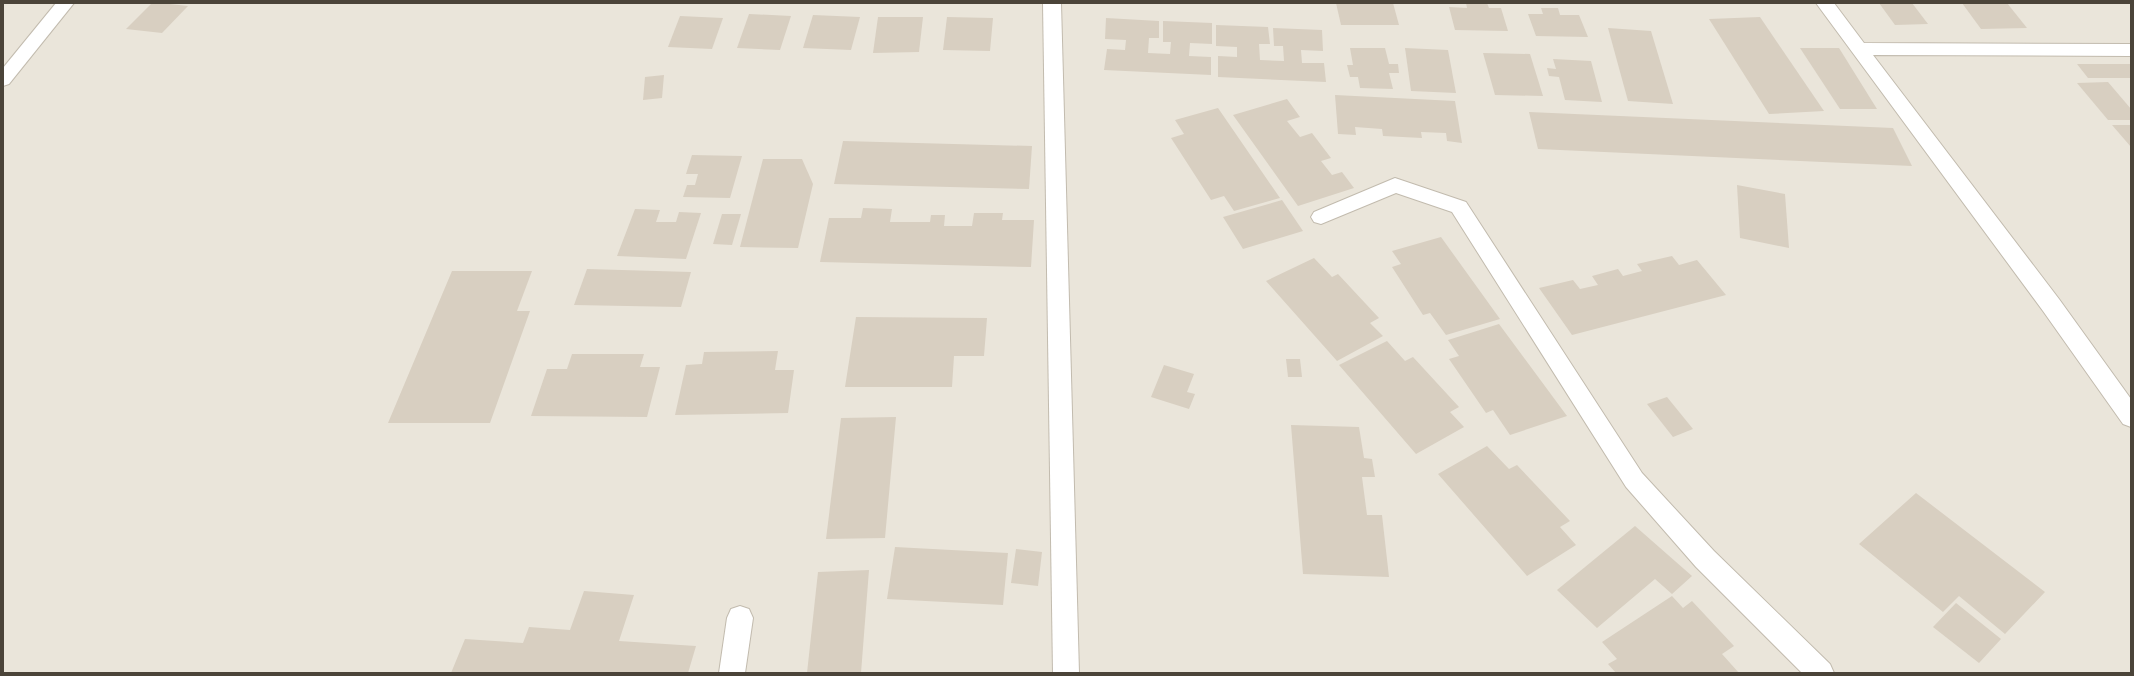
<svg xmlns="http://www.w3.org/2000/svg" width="2134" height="676" font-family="'Noto Sans',sans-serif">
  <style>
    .residential { fill: #eae5da }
    .building { fill: #d8cfc1 }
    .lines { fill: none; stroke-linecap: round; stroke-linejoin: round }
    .minor-casing { stroke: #c2bbae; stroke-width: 2 }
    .minor { fill: #fff; fill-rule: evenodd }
  </style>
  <rect width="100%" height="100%" fill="#f6f3ec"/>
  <!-- residential -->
  <rect class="residential" x="3" y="3" width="2128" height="670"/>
  <!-- building -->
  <g class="building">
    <path d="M152 3H161L188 6 162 33 126 29Z"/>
    <path d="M1336 3H1393L1399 25H1341Z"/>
    <path d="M1466 3H1487L1489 8H1501L1508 31 1455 30 1449 7 1467 8Z"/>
    <path d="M1879 3H1912L1928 24 1895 25Z"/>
    <path d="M1962 3H2007L2027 28 1981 29Z"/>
    <path d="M1541 8H1558L1560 15H1579L1588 37 1536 36 1528 14H1543Z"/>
    <path d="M749 14 791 16 780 50 737 48Z"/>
    <path d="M813 15 860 17 851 50 803 48Z"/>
    <path d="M680 16 723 18 712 49 668 47Z"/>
    <path d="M878 17H923L919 52 873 53Z"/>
    <path d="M947 17 993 18 990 51 943 50Z"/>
    <path d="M1760 17 1824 111 1769 114 1709 19Z"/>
    <path d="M1106 18 1159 21V38H1149L1148 53 1170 54 1171 42H1163V21L1212 23V44L1190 43 1189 56 1211 57V75L1104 70 1107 49 1125 50 1126 40 1105 39Z"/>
    <path d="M1216 25 1268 27 1270 44H1259L1260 60 1284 61 1283 46H1274L1273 28 1322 30 1323 51 1301 50 1302 63H1324L1326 82 1218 77V56L1237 57V47L1216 46Z"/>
    <path d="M1608 28 1651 31 1673 104 1628 101Z"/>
    <path d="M1350 48H1385L1389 64H1398L1399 73H1389L1393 89 1360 88 1358 77H1350L1347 65H1353Z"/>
    <path d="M1405 48 1448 50 1456 93 1411 91Z"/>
    <path d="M1800 48H1839L1877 109H1840Z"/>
    <path d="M1483 53 1530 54 1543 96 1495 95Z"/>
    <path d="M1553 59 1591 61 1602 102 1565 100 1559 77 1549 76 1547 68 1556 69Z"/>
    <path d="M2077 64H2131V78H2088Z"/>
    <path d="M664 75 662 98 643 100 645 77Z"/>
    <path d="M2108 82 2131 109V120H2108L2077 83Z"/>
    <path d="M1335 95 1455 101 1462 143 1447 141 1446 133 1421 132 1422 138 1383 136 1382 129 1355 127 1356 135 1338 134Z"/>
    <path d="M1287 99 1300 117 1287 121 1300 137 1312 133 1331 158 1321 161 1332 175 1342 172 1354 188 1298 206 1233 115Z"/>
    <path d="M1218 108 1280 198 1234 211 1224 196 1211 200 1171 138 1184 134 1175 120Z"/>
    <path d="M1529 112 1893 128 1912 166 1538 149Z"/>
    <path d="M2112 125H2131V147Z"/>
    <path d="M843 141 1032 146 1029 189 834 184Z"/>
    <path d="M692 155 742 156 730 198 683 197 687 185H695L698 174H686Z"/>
    <path d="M763 159H802L813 184 798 248 740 247Z"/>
    <path d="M1737 185 1785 194 1789 248 1740 238Z"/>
    <path d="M1282 200 1303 231 1243 249 1223 217Z"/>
    <path d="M863 208 892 209 890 222H930L931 215H945L944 226H972L974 213H1003L1002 220H1034L1031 267 820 262 829 218H861Z"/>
    <path d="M635 209 660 210 656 222H676L679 212 701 213 686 259 617 256Z"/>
    <path d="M722 214H741L732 245 713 244Z"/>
    <path d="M1441 237 1500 319 1446 335 1430 313 1423 315 1392 267 1401 264 1392 251Z"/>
    <path d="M1672 256 1679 265 1697 260 1726 295 1572 335 1539 288 1573 280 1580 289 1598 285 1592 276 1618 269 1623 276 1642 271 1637 264Z"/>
    <path d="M1314 258 1332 277 1338 274 1379 318 1370 323 1383 336 1337 361 1266 281Z"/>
    <path d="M587 269 691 272 681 307 574 305Z"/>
    <path d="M452 271H532L517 311H530L490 423H388Z"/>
    <path d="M856 317 987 318 984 356H954L952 387H845Z"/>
    <path d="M1499 324 1567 416 1510 435 1493 410 1486 413 1449 359 1459 356 1448 340Z"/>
    <path d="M1387 341 1405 361 1413 357 1459 407 1450 412 1464 427 1416 454 1339 365Z"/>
    <path d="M778 351 775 370H794L788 413 675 415 686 365 702 364 704 352Z"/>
    <path d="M572 354H644L640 367H660L647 417 531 416 547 369H567Z"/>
    <path d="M1286 359H1300L1302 377H1288Z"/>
    <path d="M1164 365 1194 374 1187 392 1195 394 1189 409 1151 397Z"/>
    <path d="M1667 397 1693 429 1673 437 1647 404Z"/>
    <path d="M896 417 885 538 826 539 841 418Z"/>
    <path d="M1291 425 1359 427 1364 458 1372 459 1375 477H1362L1367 515H1382L1389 577 1303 574Z"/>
    <path d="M1487 446 1509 469 1517 465 1570 521 1560 527 1576 545 1527 576 1438 474Z"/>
    <path d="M1916 493 2045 592 2005 634 1959 596 1943 612 1859 544Z"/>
    <path d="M1635 526 1692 576 1672 594 1655 579 1597 628 1557 590Z"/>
    <path d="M895 547 1008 553 1003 605 887 599Z"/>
    <path d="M1016 549 1042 552 1038 586 1011 583Z"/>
    <path d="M869 570 861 673H807L818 572Z"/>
    <path d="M584 591 634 595 619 641 696 646 688 673H451L465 639 523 643 529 627 570 630Z"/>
    <path d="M1672 596 1683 608 1692 601 1734 646 1722 654 1739 673H1616L1608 664 1617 659 1602 642Z"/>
    <path d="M1956 603 2001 639 1979 663 1933 627Z"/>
  </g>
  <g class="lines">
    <defs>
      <g id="minor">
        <path d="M56 3H74L9 84 3 86V68Z"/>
        <path d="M1043 3H1061L1079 673H1053Z"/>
        <path d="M1816 3H1834L1864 43 2131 44V56L1873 55 2059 299 2131 399V427L2123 424 2043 311Z"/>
        <path d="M1395 178 1466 202 1642 473 1714 551 1830 664 1834 673H1802L1696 567 1626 487 1452 212 1396 193 1321 224 1314 222 1311 217 1314 212Z"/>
        <path d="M740 606 749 609 753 618 745 673H719L727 618 731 609Z"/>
      </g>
    </defs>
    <!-- minor casing -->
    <use href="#minor" class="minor-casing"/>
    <!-- minor -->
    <use href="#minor" class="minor"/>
  </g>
  <!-- border -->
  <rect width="2134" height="676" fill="none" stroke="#4b4439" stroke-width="8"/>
</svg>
